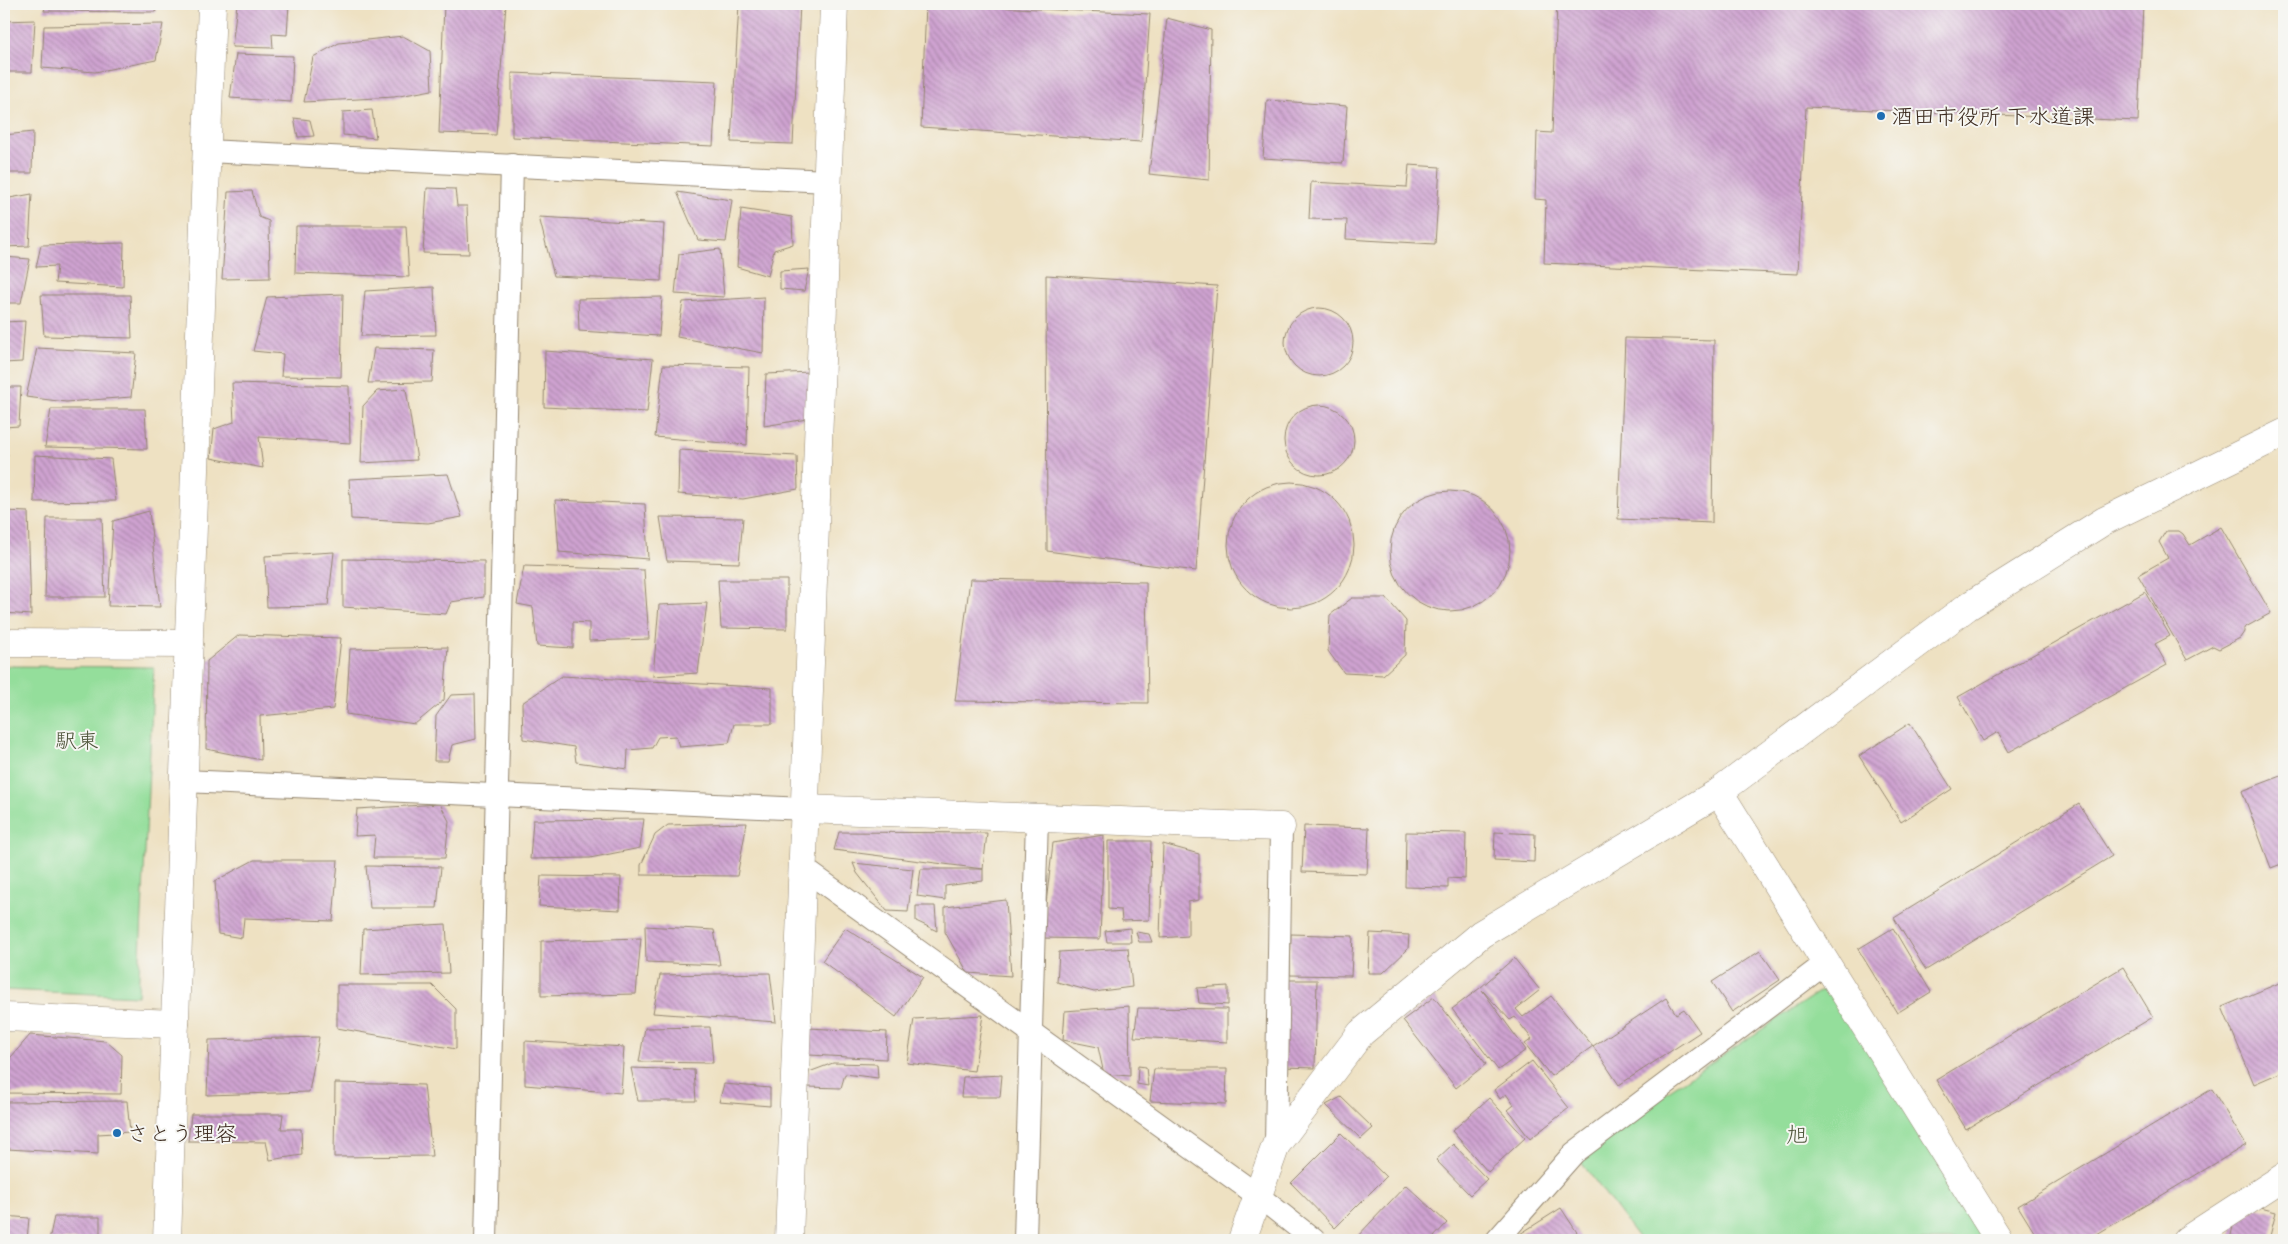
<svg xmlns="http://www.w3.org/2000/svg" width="2288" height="1244" font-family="'Indie Flower','Klee One',sans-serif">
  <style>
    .green { fill: #94de9b; stroke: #68845c }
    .building { fill: url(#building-back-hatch) }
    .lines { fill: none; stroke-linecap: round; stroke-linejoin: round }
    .lane-casing { stroke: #948670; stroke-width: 24 }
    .street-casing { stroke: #948670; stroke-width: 29 }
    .lane { stroke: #fff; stroke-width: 22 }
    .street { stroke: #fff; stroke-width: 28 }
    .poi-dot { fill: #1f6fb2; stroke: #f6f6f2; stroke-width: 2 }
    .labels { text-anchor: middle; stroke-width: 4; stroke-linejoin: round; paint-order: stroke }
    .poi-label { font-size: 22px; fill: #3b2a1e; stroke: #f6f6f2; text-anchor: start }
    .park-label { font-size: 22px; fill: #51573d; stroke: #f6f6f2 }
  </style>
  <defs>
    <pattern id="building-back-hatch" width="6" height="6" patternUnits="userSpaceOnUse" patternTransform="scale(1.25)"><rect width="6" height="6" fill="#cfa3d1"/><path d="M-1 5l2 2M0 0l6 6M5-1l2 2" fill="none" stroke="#a985a9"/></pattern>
  </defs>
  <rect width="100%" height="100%" fill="#f6f6f2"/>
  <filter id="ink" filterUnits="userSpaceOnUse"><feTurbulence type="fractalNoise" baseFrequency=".02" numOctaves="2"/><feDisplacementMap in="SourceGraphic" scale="10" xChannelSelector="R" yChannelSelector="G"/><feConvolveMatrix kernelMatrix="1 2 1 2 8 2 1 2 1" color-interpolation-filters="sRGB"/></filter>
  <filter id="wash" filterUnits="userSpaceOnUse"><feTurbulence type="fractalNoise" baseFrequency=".0096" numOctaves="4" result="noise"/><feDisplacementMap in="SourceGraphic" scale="20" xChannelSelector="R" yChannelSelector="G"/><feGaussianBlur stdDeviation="1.12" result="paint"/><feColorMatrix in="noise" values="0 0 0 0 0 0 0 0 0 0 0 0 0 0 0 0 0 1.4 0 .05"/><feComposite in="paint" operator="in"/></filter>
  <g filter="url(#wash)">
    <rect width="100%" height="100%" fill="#eee1c2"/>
    <!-- green -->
    <g class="green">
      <path d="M4 666 154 667 138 996 4 990Z"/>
      <path d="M1831 984 1987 1240H1640L1574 1153Z"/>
    </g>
    <g id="blocks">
      <!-- building -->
      <g class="building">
        <path d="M46 4H153L156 12 44 11Z"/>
        <path d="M237 4H289L287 35 272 34 273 48 232 47Z"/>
        <path d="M444 4H506L496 135 439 133Z"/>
        <path d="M739 4H800L793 144 731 142Z"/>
        <path d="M926 4 1150 14 1141 142 921 127Z"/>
        <path d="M1557 4H2143L2138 121 1806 107 1798 274 1544 263 1546 200 1535 199 1537 132 1552 133Z"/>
        <path d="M1167 18 1211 30 1209 180 1149 174Z"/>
        <path d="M35 20 32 72H4V21Z"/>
        <path d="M163 24 156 60 95 72 42 68 44 26Z"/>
        <path d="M403 36 430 51 432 90 394 97 304 102 313 57 339 43Z"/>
        <path d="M236 54 293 56 291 102 230 98Z"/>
        <path d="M512 73 717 81 713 146 512 137Z"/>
        <path d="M4 79H7L6 120H4Z"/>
        <path d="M1267 100 1347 106 1343 163 1263 158Z"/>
        <path d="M372 110 376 138 343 135V112Z"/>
        <path d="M294 118 310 120 314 136 298 137Z"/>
        <path d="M33 132 32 173H4V135Z"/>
        <path d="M1409 165 1440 167 1435 244 1346 239 1347 220 1309 219 1311 182 1407 187Z"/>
        <path d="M427 188 455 189 457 206H467L469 254 423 253Z"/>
        <path d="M252 191 259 217 269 221 270 278 222 279 228 192Z"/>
        <path d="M677 192 732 200 726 242 698 240Z"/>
        <path d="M32 194 29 246 4 247V199Z"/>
        <path d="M741 209 792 217 793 244 774 250 768 276 737 267Z"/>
        <path d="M539 217 664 224 661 281 554 276Z"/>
        <path d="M296 226H406L409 277 295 273Z"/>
        <path d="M124 243 123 287 55 283 57 266 36 267 41 245Z"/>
        <path d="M720 249 724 297 675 294 679 254Z"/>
        <path d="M4 257 30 259 21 303H4Z"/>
        <path d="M809 269 804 291 780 289V271Z"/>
        <path d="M1046 275 1217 286 1196 571 1047 551Z"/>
        <path d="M434 287 436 335 361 336 365 291Z"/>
        <path d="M343 294 341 377 281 376 283 354 253 351 267 297Z"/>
        <path d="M41 295H130L132 338 44 336Z"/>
        <path d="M662 297 659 336 579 331 578 299Z"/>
        <path d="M764 297 763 353 677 337 683 302Z"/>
        <circle cx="1319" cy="342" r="34"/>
        <path d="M25 321 22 362 4 363V322Z"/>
        <path d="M1625 338 1714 340 1712 523 1618 519Z"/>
        <path d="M37 348 136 353 131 397 66 402 26 397Z"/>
        <path d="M374 348 434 350 432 382 368 383Z"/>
        <path d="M545 351 653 359 647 412 544 407Z"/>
        <path d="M663 365 749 367 747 445 655 437Z"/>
        <path d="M810 372 807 419 764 426 766 374Z"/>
        <path d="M232 383 349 386 350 443 259 437 263 468 211 458 214 429 234 422Z"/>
        <path d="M4 387H21L19 426 4 427Z"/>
        <path d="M406 389 417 460 361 463 363 406 377 391Z"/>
        <circle cx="1319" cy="440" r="35"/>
        <path d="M51 409H145L147 449 45 447Z"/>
        <path d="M679 450 797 456 798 489 743 499 678 494Z"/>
        <path d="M8 454 5 470H4V455Z"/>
        <path d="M35 455 111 459 116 501 34 502Z"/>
        <path d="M448 474 462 517 428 523 351 519 349 479Z"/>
        <circle cx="1291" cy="545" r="63"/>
        <circle cx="1450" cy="551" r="60"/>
        <path d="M555 500 645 504 648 559 559 552Z"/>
        <path d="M4 511 28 512 31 615 4 613Z"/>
        <path d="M149 511 160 607 108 606 113 521Z"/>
        <path d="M660 517 743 518 739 563 667 561Z"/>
        <path d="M47 518H102L105 597H45Z"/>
        <path d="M2221 527 2271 613 2244 628V632L2240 638 2219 649 2213 646 2187 660 2138 575 2168 558 2159 542 2166 531H2179L2183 534 2190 545Z"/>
        <path d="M334 552 328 606 267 607 265 556Z"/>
        <path d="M343 559 484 561V597L451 602 446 614 343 607Z"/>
        <path d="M524 566 644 570 649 639 589 641V623L573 622V648L537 646 533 607 517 604Z"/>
        <path d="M970 579 1146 582 1148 703 955 701Z"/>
        <path d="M718 580H787V629L721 628Z"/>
        <path d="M2145 592 2170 636 2155 644 2167 665 2009 752 1998 732 1983 741 1958 697Z"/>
        <path d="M1352 598H1386L1406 621 1405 655 1383 675 1344 673 1328 651 1330 615Z"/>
        <path d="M707 603 698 673 653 676 659 605Z"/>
        <path d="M239 635 341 638 333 709 260 716 261 760 206 749 207 661Z"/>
        <path d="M448 647 444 700 415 724 346 714 350 649Z"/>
        <path d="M562 676 772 688V724H734L729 743 679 747 676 736 658 737 652 748 628 750 627 769 576 762 574 747 523 739 522 703Z"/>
        <path d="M475 694 476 739 452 745 448 761H434L436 716 451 695Z"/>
        <path d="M1910 723 1952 789 1901 822 1859 756Z"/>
        <path d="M2284 775V863L2271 868 2242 791Z"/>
        <path d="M440 804 449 821 445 858H373L375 835 355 836 357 809Z"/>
        <path d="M2079 804 2112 856 1926 970 1894 918Z"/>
        <path d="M644 819 640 848 590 858 530 859 533 820Z"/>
        <path d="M747 823 737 876 641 875V865L655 835 668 825Z"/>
        <path d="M1304 826 1369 828 1367 874 1302 872Z"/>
        <path d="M839 832 987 833 983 869 834 850Z"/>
        <path d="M1406 832 1466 833 1465 879 1448 878V888L1405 887Z"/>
        <path d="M1495 832 1535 834 1534 862 1494 860Z"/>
        <path d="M1104 835 1100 939 1042 938 1053 843Z"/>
        <path d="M1108 841H1151L1149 920 1122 921 1121 910 1108 909Z"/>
        <path d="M1163 844 1199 854V900L1188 902V936L1160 938Z"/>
        <path d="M254 860H338L333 921 244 918 242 938 218 934 215 881Z"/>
        <path d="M853 863 913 869 908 912 887 911 857 873Z"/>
        <path d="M366 866 441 867 437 908H370Z"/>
        <path d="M921 869H983V881L945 886V900L917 896Z"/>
        <path d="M541 876 621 877 620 910 539 906Z"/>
        <path d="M1006 900 1011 976 968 973 945 932V907Z"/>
        <path d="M916 906H935L937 931 916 921Z"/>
        <path d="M446 924 449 973 361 975 363 929Z"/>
        <path d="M645 926 714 930 720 965 646 962Z"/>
        <path d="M845 928 923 977 896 1017 822 961Z"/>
        <path d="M1130 928 1131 942H1107L1105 931Z"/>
        <path d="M1893 928 1931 992 1897 1013 1858 949Z"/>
        <path d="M1136 932 1149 934 1152 942H1139Z"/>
        <path d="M1370 933 1409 935 1408 949 1383 973H1368Z"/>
        <path d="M1291 934 1353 936 1351 976 1290 975Z"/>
        <path d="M641 938 636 994 541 996V941Z"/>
        <path d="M1128 948 1132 987 1094 992 1057 982 1059 952Z"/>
        <path d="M1760 951 1780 980 1732 1012 1712 982Z"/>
        <path d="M1514 958 1540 990 1516 1009 1523 1017 1551 996 1593 1046 1551 1076 1525 1044 1532 1039 1515 1017 1510 1020 1482 990 1526 1050 1498 1070 1452 1009 1480 988Z"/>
        <path d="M2123 967 2153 1017 1966 1129 1936 1080Z"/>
        <path d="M770 973 776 1022 653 1013 660 975Z"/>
        <path d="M1283 980H1317L1315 1068 1282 1067Z"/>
        <path d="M2284 981V1071L2254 1084 2222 1007Z"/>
        <path d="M337 985H432L456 1009V1049L337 1028Z"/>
        <path d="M1228 986V1005L1199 1003 1197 988Z"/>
        <path d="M1434 997 1486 1064 1456 1088 1403 1020Z"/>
        <path d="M1666 998 1676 1014 1684 1009 1700 1032 1619 1085 1593 1046Z"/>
        <path d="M1129 1006 1130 1076 1104 1074 1098 1047 1063 1040 1065 1011Z"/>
        <path d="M1138 1008 1227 1009V1042L1134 1037Z"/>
        <path d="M983 1015 974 1071 907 1063 914 1019Z"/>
        <path d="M710 1027 713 1063 639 1062 645 1028Z"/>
        <path d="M808 1028 887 1032 886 1059 809 1055Z"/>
        <path d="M30 1035 106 1041 122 1055 121 1094 4 1093 5 1064Z"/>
        <path d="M319 1037 309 1092 207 1095 209 1040Z"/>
        <path d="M525 1041 624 1047 621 1093 525 1085Z"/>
        <path d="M1532 1061 1569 1108 1530 1139 1508 1110 1514 1105 1506 1094 1500 1099 1494 1090Z"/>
        <path d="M833 1063 877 1064 878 1078 845 1074 841 1088 807 1087 809 1072Z"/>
        <path d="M1138 1066 1146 1067 1148 1086 1137 1084Z"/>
        <path d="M631 1068 694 1070 696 1101H638Z"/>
        <path d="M1154 1069H1227L1226 1104 1150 1101Z"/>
        <path d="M1002 1075 1000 1097H961L963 1077Z"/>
        <path d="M335 1083 424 1085 432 1156 334 1157Z"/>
        <path d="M724 1084 770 1088V1106L719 1102Z"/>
        <path d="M2212 1089 2246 1145 2087 1240H2039L2018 1206Z"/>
        <path d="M1341 1097 1373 1128 1361 1139 1326 1105Z"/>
        <path d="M1489 1098 1525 1138 1488 1172 1452 1131Z"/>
        <path d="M127 1101 130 1132 98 1134V1154L7 1149 4 1141V1102Z"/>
        <path d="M191 1114H283L281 1129H301L302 1155 270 1160 266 1142 188 1141Z"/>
        <path d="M1341 1133 1386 1177 1335 1228 1291 1183Z"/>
        <path d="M1453 1144 1487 1179 1470 1195 1436 1160Z"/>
        <path d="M1406 1185 1447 1223 1431 1240H1354Z"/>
        <path d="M2257 1207 2276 1212 2269 1240H2230L2233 1226Z"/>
        <path d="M1561 1208 1582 1240H1524L1520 1234Z"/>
        <path d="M4 1216 29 1218 27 1240H4Z"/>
        <path d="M54 1217H100V1240H49Z"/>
      </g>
    </g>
  </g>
  <g filter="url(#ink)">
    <use href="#blocks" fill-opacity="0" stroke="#948670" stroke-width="1"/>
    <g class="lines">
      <defs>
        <g id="lane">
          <path d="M207 151 827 181"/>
          <path d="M184 781 805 809"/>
          <path d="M803 868 1257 1195 1314 1240"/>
          <path d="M1276 1145 1281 827"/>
          <path d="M486 1240 512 165"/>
          <path d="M1025 1240 1037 818"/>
          <path d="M1497 1240 1574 1153 1826 963"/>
        </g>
        <g id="street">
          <path d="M4 643 189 644"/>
          <path d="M1719 792 1999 1240"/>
          <path d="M805 809 1281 827"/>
          <path d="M4 1017 175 1024"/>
          <path d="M167 1240 212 4"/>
          <path d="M789 1240 834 4"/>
          <path d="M1242 1240 1276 1145 1361 1033 1481 934 1719 792 1967 607 2104 521 2284 433"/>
          <path d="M2187 1240 2284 1177"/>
        </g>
      </defs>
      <!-- lane casing -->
      <use href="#lane" class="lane-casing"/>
      <!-- street casing -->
      <use href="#street" class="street-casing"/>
      <!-- lane -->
      <use href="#lane" class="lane"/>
      <!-- street -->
      <use href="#street" class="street"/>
    </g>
  </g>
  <!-- markers -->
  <g class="poi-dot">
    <circle cx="1881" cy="116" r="5"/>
    <circle cx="117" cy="1133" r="5"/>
  </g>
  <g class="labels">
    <!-- poi labels -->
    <g class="poi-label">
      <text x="1891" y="124">酒田市役所 下水道課</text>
      <text x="127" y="1141">さとう理容</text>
    </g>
    <!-- park labels -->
    <g class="park-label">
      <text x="77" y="748">駅東</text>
      <text x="1797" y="1142">旭</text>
    </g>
  </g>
  <!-- margin -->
  <rect width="2288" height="1244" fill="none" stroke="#f6f6f2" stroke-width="20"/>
</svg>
